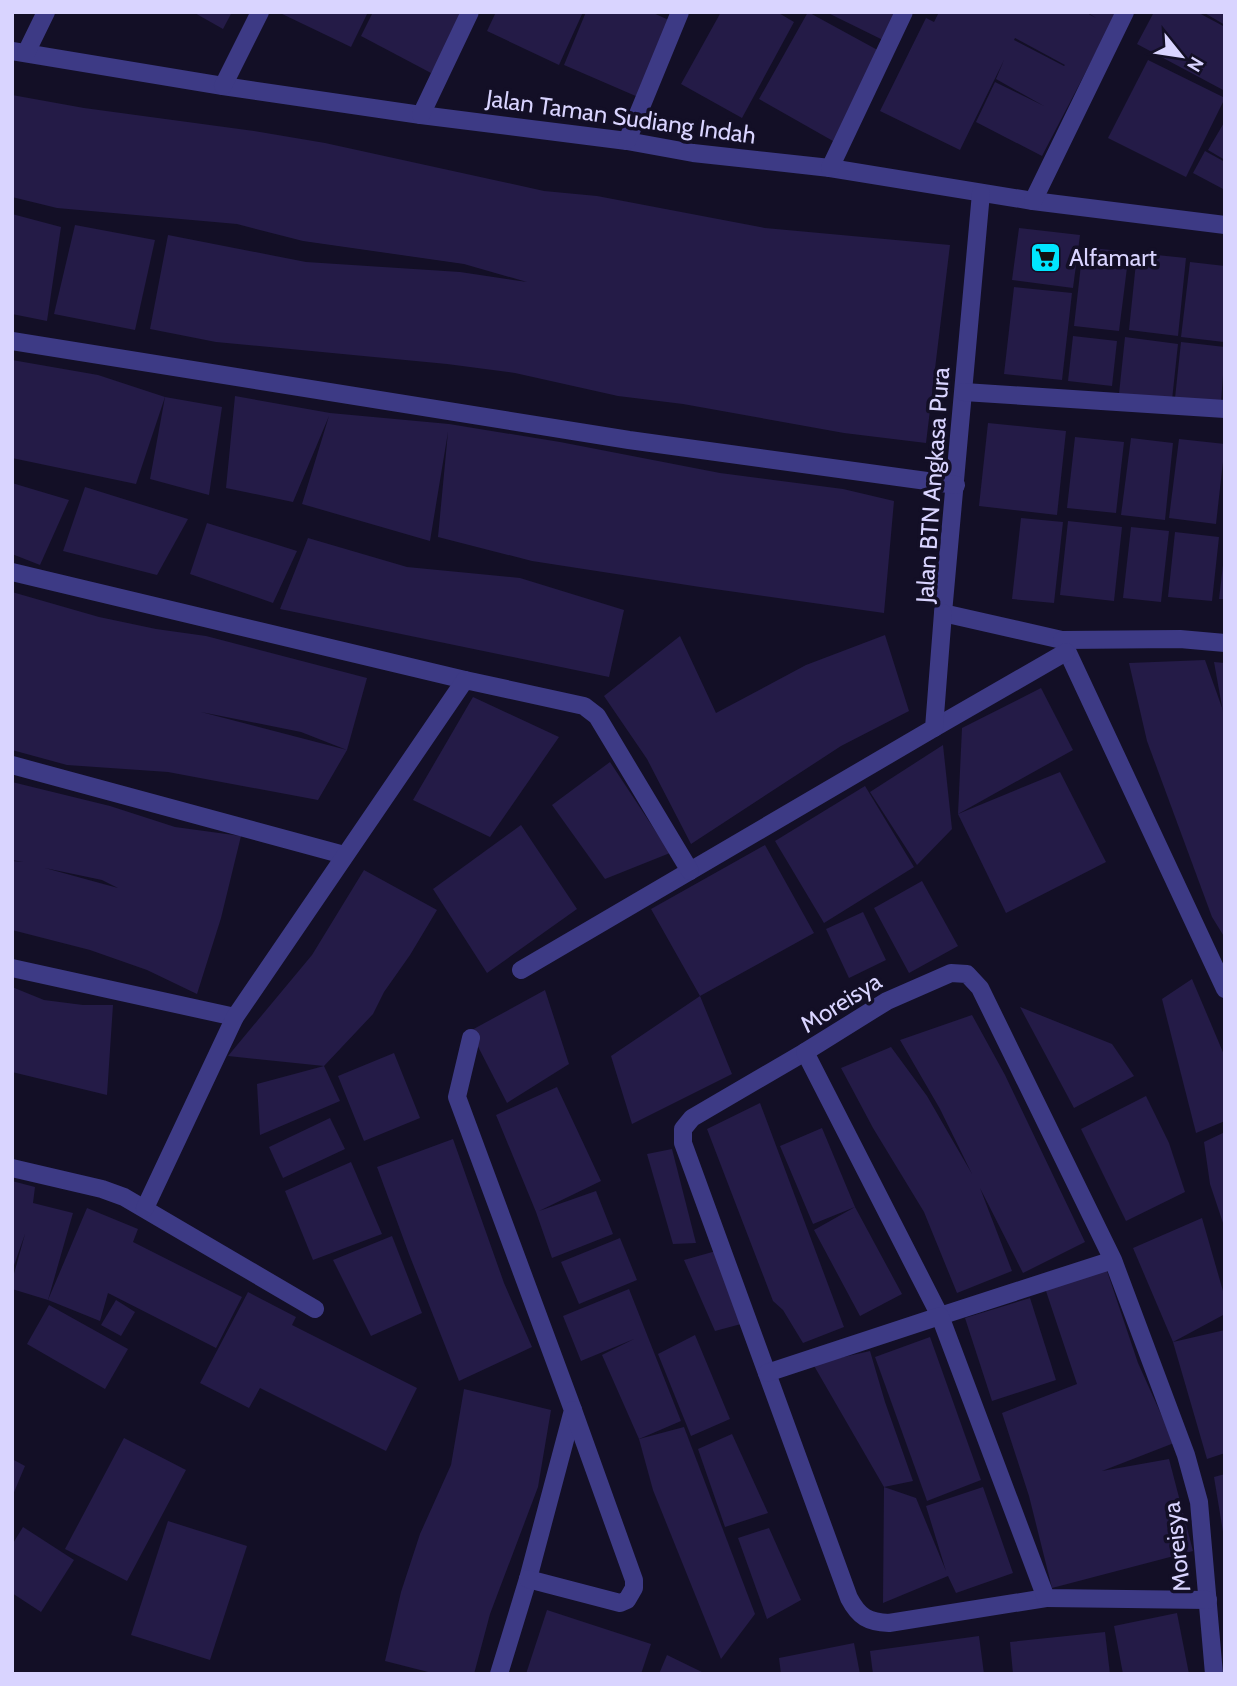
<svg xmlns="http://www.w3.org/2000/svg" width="1237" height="1686" font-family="Cabin,sans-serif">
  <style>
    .building { fill: #241b47; fill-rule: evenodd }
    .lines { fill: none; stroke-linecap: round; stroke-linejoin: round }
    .minor { stroke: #3d3a85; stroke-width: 18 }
    .labels { text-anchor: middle; stroke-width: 7; stroke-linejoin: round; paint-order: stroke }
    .street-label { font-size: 24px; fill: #d9d4ff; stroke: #130f26 }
    .poi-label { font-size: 24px; fill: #d9d4ff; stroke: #130f26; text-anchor: start }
  </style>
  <rect width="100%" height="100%" fill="#130f26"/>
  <!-- building -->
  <g class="building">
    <path d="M193 12H232L223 29Z"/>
    <path d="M278 12H368L351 47Z"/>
    <path d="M373 12H464L431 73 361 36Z"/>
    <path d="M496 12H583L559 65 487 31Z"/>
    <path d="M586 12H651L671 21 638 97 564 65Z"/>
    <path d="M721 12H777L794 22 742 118 681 84Z"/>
    <path d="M808 12 883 53 833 141 759 99Z"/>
    <path d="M826 12H901L887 42Z"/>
    <path d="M939 12H1085L1096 18 1087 12H1117L1042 156 976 122 995 82 1044 106 996 79 1004 60 960 150 880 111 926 18 934 22ZM1015 38 1065 65 1064 66 1014 40Z"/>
    <path d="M1154 12H1197L1225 27V91L1137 44Z"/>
    <path d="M1203 12H1225V25Z"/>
    <path d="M1148 60 1225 98 1186 177 1108 138Z"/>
    <path d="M12 95 84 108 254 131 325 143 544 191 597 196 765 228 950 245 926 443 844 433 683 404 618 396 515 373 447 364 216 342 150 329 168 235 306 262 460 272 527 282 464 264 303 241 237 224 57 208 12 197Z"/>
    <path d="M1225 121V160L1208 150Z"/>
    <path d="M1205 151 1225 162V190L1193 173Z"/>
    <path d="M12 214 61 227 47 321 12 314Z"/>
    <path d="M75 225 155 240 135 330 54 314Z"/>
    <path d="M1019 228 1080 235 1073 288 1012 280Z"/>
    <path d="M1083 247 1129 252 1119 331 1074 326Z"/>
    <path d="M1137 253 1186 258 1178 336 1129 330Z"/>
    <path d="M1190 262 1225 266 1224 342 1181 337Z"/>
    <path d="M1014 287 1072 293 1062 380 1004 374Z"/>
    <path d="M1073 336 1117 341 1112 386 1068 381Z"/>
    <path d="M1125 337 1178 344 1172 400 1119 394Z"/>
    <path d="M1181 342 1225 347 1221 403 1175 398Z"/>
    <path d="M12 360 98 375 165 397 136 484 12 458Z"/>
    <path d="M235 396 330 413 449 424 560 442 720 473 843 489 894 501 884 613 700 587 532 561 438 537 448 432 430 541 302 504 329 416 293 502 226 488Z"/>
    <path d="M165 397 222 407 209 495 150 479Z"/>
    <path d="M988 423 1066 431 1057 515 979 506Z"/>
    <path d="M1075 437 1124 442 1116 513 1067 508Z"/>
    <path d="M1131 438 1173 443 1165 520 1121 515Z"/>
    <path d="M1179 439 1225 444 1216 524 1169 518Z"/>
    <path d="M12 483 69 500 40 565 12 554Z"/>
    <path d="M85 487 188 519 157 575 63 551Z"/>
    <path d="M1021 518 1063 522 1054 603 1012 599Z"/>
    <path d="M1068 521 1122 527 1114 601 1060 595Z"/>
    <path d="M207 523 297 551 273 603 190 574Z"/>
    <path d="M1131 527 1169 531 1161 602 1123 598Z"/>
    <path d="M1175 532 1219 537 1212 601 1168 597Z"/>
    <path d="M308 538 407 567 520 578 624 610 609 677 280 609Z"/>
    <path d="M1223 565H1225V599H1219Z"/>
    <path d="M12 592 99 617 156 629 206 636 367 678 347 750 301 732 201 712 347 750 318 800 168 772 67 765 12 750Z"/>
    <path d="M885 635 909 711 841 746 691 844 647 759 604 696 680 636 716 713 806 665Z"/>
    <path d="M1205 660 1225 716V938L1212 917 1147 741 1129 663Z"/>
    <path d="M1214 662 1225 663V712H1223Z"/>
    <path d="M1041 688 1073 750 958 814 962 728Z"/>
    <path d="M473 697 559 737 490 837 413 800Z"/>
    <path d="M943 745 952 829 917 865 870 792Z"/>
    <path d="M610 762 670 853 605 879 552 805Z"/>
    <path d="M1060 772 1106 862 1006 913 958 814Z"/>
    <path d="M12 782 110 806 175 827 241 836 221 918 197 994 147 970 90 950 12 930V861L23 862 12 860ZM45 868 102 880 118 888Z"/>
    <path d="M865 786 914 867 824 923 775 841Z"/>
    <path d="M521 825 577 909 487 973 433 889Z"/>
    <path d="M765 845 814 933 700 996 732 1074 632 1124 611 1056 700 996 651 909Z"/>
    <path d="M364 870 437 910 410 955 384 992 373 1014 324 1066 228 1056 312 955Z"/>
    <path d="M922 881 958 946 909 973 874 908Z"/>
    <path d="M863 912 886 960 849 978 826 929Z"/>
    <path d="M1192 979 1225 1057V1121L1196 1133 1162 999Z"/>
    <path d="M12 987 44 1000 83 1005H113L107 1095 12 1072Z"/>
    <path d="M545 990 569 1064 507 1103 470 1031Z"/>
    <path d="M1020 1007 1112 1044 1134 1076 1074 1108Z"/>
    <path d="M972 1015 1005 1075 1085 1242 1023 1273 980 1188 1012 1271 957 1293 924 1212 873 1128 841 1068 891 1047 927 1096 972 1174 940 1109 900 1040Z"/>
    <path d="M394 1053 420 1118 364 1141 338 1076Z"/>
    <path d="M324 1066 340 1101 260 1135 257 1084Z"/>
    <path d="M557 1087 601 1181 539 1211 596 1191 613 1234 552 1258 536 1212 496 1115Z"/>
    <path d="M1146 1096 1169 1143 1185 1192 1126 1221 1081 1129Z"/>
    <path d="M760 1103 844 1327 803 1343 783 1310 773 1301 707 1129Z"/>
    <path d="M330 1118 345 1149 283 1178 269 1147Z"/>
    <path d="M822 1128 855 1207 902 1294 860 1316 814 1230 855 1207 813 1224 780 1146Z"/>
    <path d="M1225 1132V1226H1224L1210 1184 1204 1142Z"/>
    <path d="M453 1139 504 1283 532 1347 459 1381 409 1254 377 1167Z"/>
    <path d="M672 1149 696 1243 673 1244 647 1154Z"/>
    <path d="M351 1162 382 1234 313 1260 285 1191Z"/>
    <path d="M12 1181 35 1187 33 1203 73 1213 48 1300 12 1289V1281L25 1234 12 1271Z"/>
    <path d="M87 1208 138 1229 133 1242 242 1297 216 1348 108 1293 100 1321 48 1300Z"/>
    <path d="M1202 1218 1225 1298V1314L1173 1342 1133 1248Z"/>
    <path d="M392 1236 422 1313 371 1336 333 1260Z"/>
    <path d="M620 1238 637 1280 579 1304 561 1262Z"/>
    <path d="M716 1251 741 1324 715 1331 684 1260Z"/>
    <path d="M1105 1265 1138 1363 1174 1443 1102 1471 1169 1459 1193 1551 1052 1588 1029 1496 1002 1413 1077 1384 1044 1285Z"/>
    <path d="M629 1289 681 1421 639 1439 602 1355 634 1339 581 1361 563 1316Z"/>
    <path d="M248 1292 296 1317 292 1325 417 1388 386 1451 260 1388 249 1408 200 1383Z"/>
    <path d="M1030 1298 1056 1380 992 1401 965 1318Z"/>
    <path d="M116 1300 135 1312 121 1336 101 1325Z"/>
    <path d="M49 1305 128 1349 105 1389 27 1344Z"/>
    <path d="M1225 1330V1453L1207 1459 1173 1342Z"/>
    <path d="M695 1335 730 1419 691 1436 658 1354Z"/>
    <path d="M930 1337 981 1480 927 1501 875 1357Z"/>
    <path d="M870 1351 885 1402 913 1481 884 1487 813 1364Z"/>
    <path d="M464 1389 551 1410 538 1487 490 1614 474 1674H436L385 1661 401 1592 420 1534 451 1465Z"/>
    <path d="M684 1427 755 1614 721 1659 653 1490 639 1439Z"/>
    <path d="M732 1434 768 1513 725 1527 698 1449Z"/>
    <path d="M124 1438 186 1470 127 1581 65 1549Z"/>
    <path d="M12 1459 25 1466 12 1497Z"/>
    <path d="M1225 1474V1532H1223L1214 1477Z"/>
    <path d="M884 1487 916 1498 946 1571 926 1506 983 1487 1013 1573 956 1593 948 1576 883 1603Z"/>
    <path d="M168 1521 247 1546 210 1660 131 1635Z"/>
    <path d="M23 1527 74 1560 41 1612 12 1593V1545Z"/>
    <path d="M769 1528 801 1600 767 1619 738 1538Z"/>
    <path d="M547 1610 651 1644 641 1674H526Z"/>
    <path d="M1177 1613 1189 1674H1123L1114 1626Z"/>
    <path d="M1105 1632 1110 1674H1013L1010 1642Z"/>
    <path d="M979 1636 984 1674H873L870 1651Z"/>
    <path d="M854 1643 860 1674H781L779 1658Z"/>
    <path d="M667 1655 706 1674H659Z"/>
  </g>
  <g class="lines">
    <!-- minor -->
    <g class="minor">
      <path d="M12 51 223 86 421 115 627 141 693 153 830 168 1033 201 1225 225"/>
      <path d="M26 53 46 12"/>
      <path d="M223 86 260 12"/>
      <path d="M421 115 470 12"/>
      <path d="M627 141 680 12"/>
      <path d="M830 168 904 12"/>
      <path d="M981 193 943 613 1062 640 1225 989"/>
      <path d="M1033 201 1125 12"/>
      <path d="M12 341 629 440 956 485"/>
      <path d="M964 392 1225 409"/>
      <path d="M12 572 465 680"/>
      <path d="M1062 640 1180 639 1225 643"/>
      <path d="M934 728 1066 652"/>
      <path d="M12 765 344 855"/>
      <path d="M12 968 235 1017"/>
      <path d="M521 970 934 728 943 613"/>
      <path d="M471 1038 457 1097 573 1410 528 1579 499 1674"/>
      <path d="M805 1052 692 1118 683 1129V1143L849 1598C859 1617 868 1622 889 1623L1046 1598"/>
      <path d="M12 1168 102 1189 124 1197 315 1309"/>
      <path d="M145 1208 235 1017 465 680 584 706 597 716 690 871"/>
      <path d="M1113 1260 940 1316 805 1052 887 1001 951 973 967 974 980 988 1113 1260 1186 1455 1199 1502 1214 1674"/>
      <path d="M767 1373 940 1316 1046 1598 1208 1600"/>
      <path d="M528 1579 620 1603 627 1600 634 1588V1580L573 1410"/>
    </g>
  </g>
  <!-- icons -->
  <defs>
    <symbol id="supermarket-square" viewBox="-11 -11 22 22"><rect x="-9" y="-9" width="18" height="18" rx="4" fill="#00e5ff" stroke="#130f26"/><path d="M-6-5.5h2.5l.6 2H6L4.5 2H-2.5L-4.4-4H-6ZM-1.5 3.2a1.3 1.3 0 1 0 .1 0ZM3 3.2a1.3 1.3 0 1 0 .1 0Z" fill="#111"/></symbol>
  </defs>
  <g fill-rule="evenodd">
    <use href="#supermarket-square" x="1028" y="240" width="35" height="35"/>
  </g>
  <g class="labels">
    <!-- street labels -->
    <g class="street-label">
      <text transform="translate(621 117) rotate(8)" y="8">Jalan Taman Sudiang Indah</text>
      <text transform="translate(933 485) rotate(-86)" y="8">Jalan BTN Angkasa Pura</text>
      <text transform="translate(841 1003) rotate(-32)" y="8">Moreisya</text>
      <text transform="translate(1177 1547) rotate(-97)" y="8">Moreisya</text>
    </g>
    <!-- poi labels -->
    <g class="poi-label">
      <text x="1069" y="266">Alfamart</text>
    </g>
  </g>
  <!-- border -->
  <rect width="1237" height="1686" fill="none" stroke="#d9d4ff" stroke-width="28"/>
  <!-- north arrow -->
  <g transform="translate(1181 56) rotate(120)" stroke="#130f26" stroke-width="5" paint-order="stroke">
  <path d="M0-5L12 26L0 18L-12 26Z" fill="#d9d4ff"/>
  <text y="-10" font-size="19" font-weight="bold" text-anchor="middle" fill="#d9d4ff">N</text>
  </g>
</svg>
